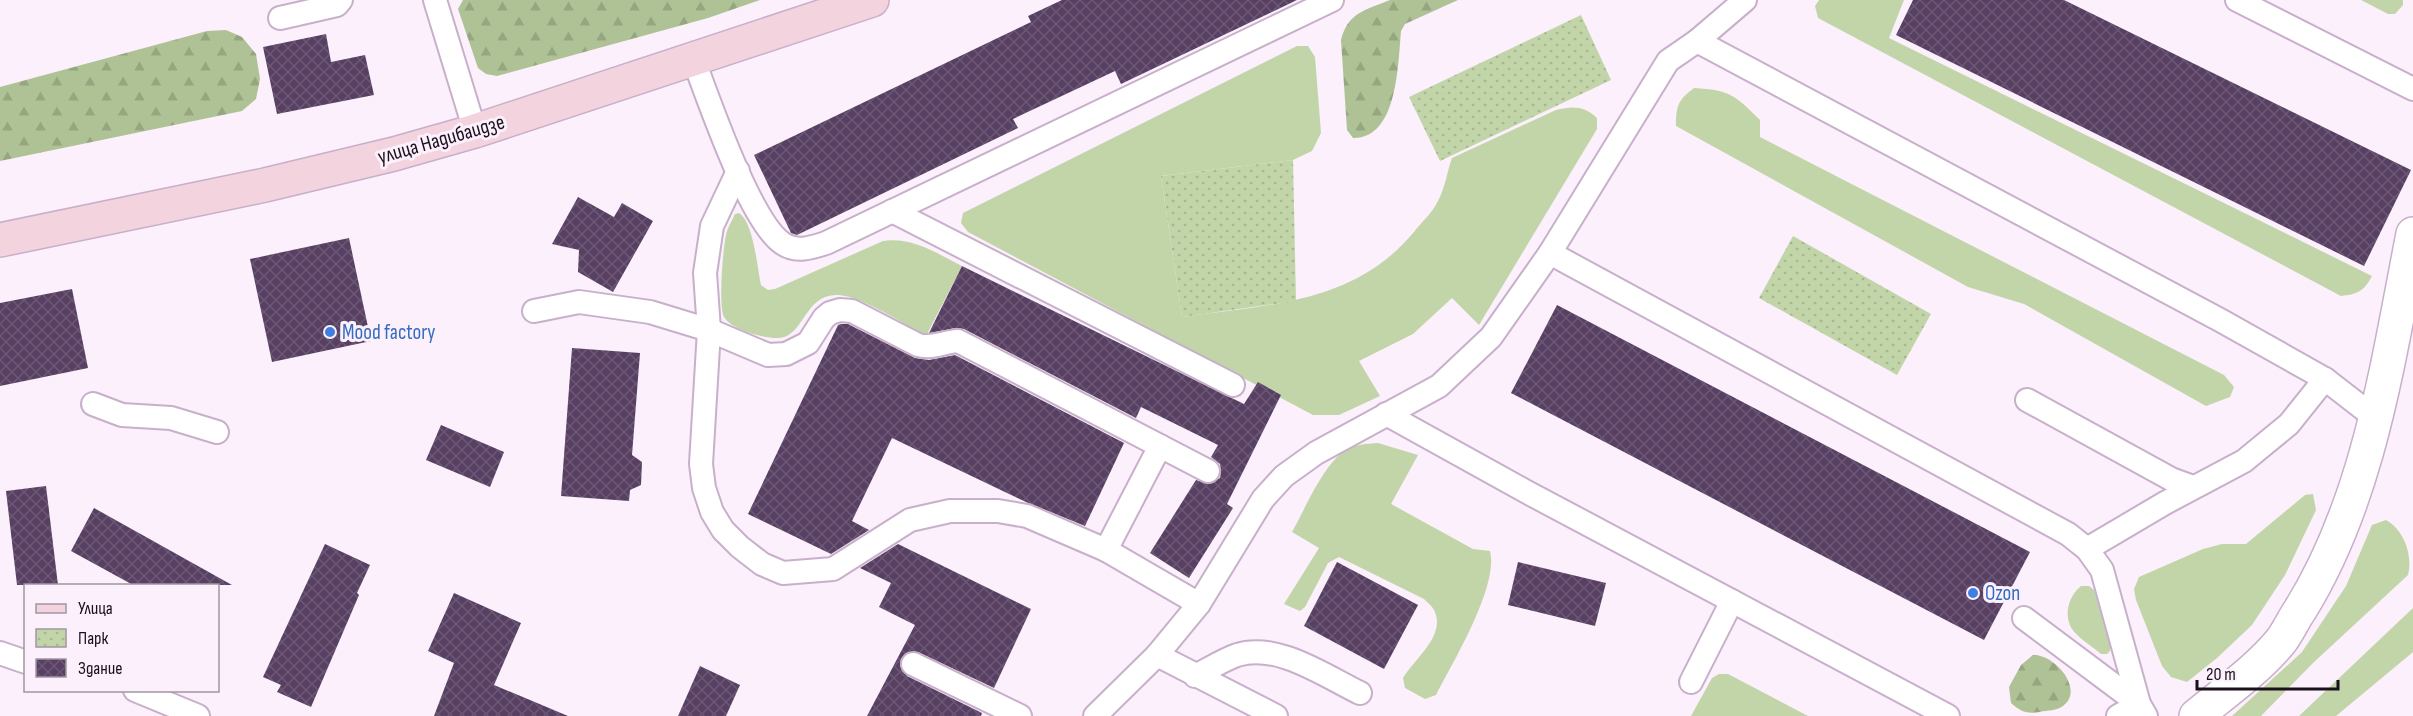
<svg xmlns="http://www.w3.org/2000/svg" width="2413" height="716" font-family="'Sofia Sans Condensed',sans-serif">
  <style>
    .grass { fill: #c2d5a9 }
    .forest { fill: url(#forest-firs) }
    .park { fill: url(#park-dots) }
    .building { fill: url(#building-cross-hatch) }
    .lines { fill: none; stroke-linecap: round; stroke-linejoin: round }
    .service-casing { stroke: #c8afca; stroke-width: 26 }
    .minor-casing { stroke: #c8afca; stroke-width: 36 }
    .secondary-casing { stroke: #c8afca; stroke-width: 36 }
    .service { stroke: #fff; stroke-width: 22 }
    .minor { stroke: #fff; stroke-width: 33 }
    .secondary { stroke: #f3d3dd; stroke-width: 33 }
    .shop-dot { fill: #3f7fe0; stroke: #fbf0fc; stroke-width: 2 }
    .labels { text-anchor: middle; stroke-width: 6; stroke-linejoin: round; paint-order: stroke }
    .street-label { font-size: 21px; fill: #1a111a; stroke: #fbf0fc }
    .shop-label { font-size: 21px; fill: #366cbe; stroke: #fbf0fc; text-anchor: start }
  </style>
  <defs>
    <pattern id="forest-firs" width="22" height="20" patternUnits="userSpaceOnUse" patternTransform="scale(1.5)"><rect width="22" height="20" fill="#afc295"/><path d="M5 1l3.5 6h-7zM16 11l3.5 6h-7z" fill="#96a680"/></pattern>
    <pattern id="park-dots" width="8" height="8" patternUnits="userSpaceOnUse" patternTransform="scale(1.5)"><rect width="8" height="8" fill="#c2d5a9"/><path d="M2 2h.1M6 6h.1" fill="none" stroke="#a6b691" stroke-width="1.8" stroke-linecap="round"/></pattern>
    <pattern id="building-cross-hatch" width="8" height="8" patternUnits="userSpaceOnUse" patternTransform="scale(1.5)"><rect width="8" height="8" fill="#584063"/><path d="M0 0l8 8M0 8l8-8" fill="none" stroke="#6c5874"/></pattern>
  </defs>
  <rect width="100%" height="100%" fill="#fbf0fc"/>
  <!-- grass -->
  <g class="grass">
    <path d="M1819 0H1904L1889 38 2372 276C2364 291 2358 294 2341 296L1818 18 1815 6Z"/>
    <path d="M2361 0H2403V5L2395 14H2388Z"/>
    <path d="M1297 46H1308L1315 57 1321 133 1312 151 1293 160 1161 176 1182 317C1271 304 1358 304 1418 227 1425 219 1434 210 1438 201 1445 188 1447 172 1452 158L1556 110C1573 106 1584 106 1597 118V129L1479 325 1452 298 1413 334 1359 361 1380 396 1339 415H1313L968 232 961 223 963 213Z"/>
    <path d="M1694 88C1730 90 1735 95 1760 120V137L2224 375 2234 387 2230 397 2206 406 2024 304 1968 287 1676 126C1676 106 1678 100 1694 88Z"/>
    <path d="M739 213C754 223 757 267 761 285L768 290 775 289 883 241C913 237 936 253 962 266L926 336C904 324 863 297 839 295 804 293 805 336 779 338 765 339 732 330 724 317 718 306 723 244 727 231 729 225 733 219 735 214Z"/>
    <path d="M1378 443 1418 455 1391 504 1473 549 1490 551C1499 586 1453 662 1436 695L1425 699 1405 688 1403 678C1414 659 1447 635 1434 610 1432 606 1427 602 1424 599L1339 557 1328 563 1305 607 1300 611 1284 604 1319 548 1292 532C1305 509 1324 463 1346 450 1356 444 1366 444 1378 443Z"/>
    <path d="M2313 494 2316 510 2285 575 2252 625 2217 658 2187 682 2171 677 2162 666 2136 600 2134 589 2139 577 2203 549 2222 544H2246L2305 495Z"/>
    <path d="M2386 520C2404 530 2413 555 2408 575L2313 663 2261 716H2232L2302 652 2346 586 2372 525Z"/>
    <path d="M2081 586H2089L2094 590 2111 645 2110 651 2107 654H2101C2092 646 2078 638 2072 629 2063 614 2069 596 2081 586Z"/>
    <path d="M2413 608V652L2336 716H2299Z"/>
    <path d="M1719 674H1728L1808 716H1691L1712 678Z"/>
  </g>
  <!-- forest -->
  <g class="forest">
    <path d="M463 0H760L708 18 497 76 486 74 478 68 458 9Z"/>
    <path d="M1390 0H1458L1405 24 1401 31C1398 63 1398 139 1353 138L1347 130 1341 40C1348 12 1366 10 1390 0Z"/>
    <path d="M226 30 242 37 256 54 260 79 256 99 242 111 0 161V87L207 31Z"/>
    <path d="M2033 655C2055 654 2085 690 2063 706 2057 711 2047 710 2040 712 2027 714 2021 712 2011 703L2009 687 2021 665Z"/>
  </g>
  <!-- park -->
  <g class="park">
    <path d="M1581 15 1611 80 1440 161 1409 97Z"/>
    <path d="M1293 160 1296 301 1182 317 1161 176Z"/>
    <path d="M1793 236 1931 314 1897 375 1759 298Z"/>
  </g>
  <!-- building -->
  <g class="building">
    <path d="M1062 0H1297L1121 84 1115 71 1013 119 1018 128 797 235 791 233 754 155 1031 22 1028 16Z"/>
    <path d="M1913 0H2064L2411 170 2364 266 1896 35Z"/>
    <path d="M326 34 331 62 365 55 374 95 277 114 263 47Z"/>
    <path d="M578 197 614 217 622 203 653 221 613 292 578 272 579 250 552 244Z"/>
    <path d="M349 238 371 341 272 362 250 259Z"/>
    <path d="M962 266 1244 404 1258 382 1281 395 1227 504 1233 508 1189 578 1150 553 1196 480 1209 484 1220 478 1221 471 1220 464 1211 457 1218 445 1141 407 1136 418 964 329 956 328 929 333Z"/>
    <path d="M72 289 88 368 0 386V303Z"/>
    <path d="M1557 305 2030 552 1984 640 1511 393Z"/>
    <path d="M841 324H848L915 358 929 360 955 355 1124 443 1085 526 1026 502 892 438 852 521 869 530 831 554 748 514 838 325Z"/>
    <path d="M572 348 640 353 632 455 642 462 641 485 630 490 629 501 561 496Z"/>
    <path d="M441 425 504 452 490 487 426 460Z"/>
    <path d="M46 486 58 585H17L6 491Z"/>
    <path d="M94 508 232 585H133L71 551Z"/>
    <path d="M325 544 370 565 357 593 359 595 311 707 277 692 281 685 263 677Z"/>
    <path d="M898 544 1031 609 994 688 918 652 906 653 901 659 900 666 907 676 982 713 981 716H867L915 625 879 607 891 583 860 568Z"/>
    <path d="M1337 562 1418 605 1384 669 1304 626Z"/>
    <path d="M1518 562 1606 583 1595 626 1508 605Z"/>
    <path d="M454 593 521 623 494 685 568 716H434L454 663 428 651Z"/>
    <path d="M700 666 740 685 726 716H678Z"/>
  </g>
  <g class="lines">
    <defs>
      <g id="service">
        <path d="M435 0 475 131"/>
        <path d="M1745 0 1697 41 2220 320 2325 379 2374 417"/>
        <path d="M2237 0 2413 89"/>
        <path d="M280 18 337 5 341 0"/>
        <path d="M693 58C708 98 750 221 782 243 796 253 811 248 826 243L1332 0"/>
        <path d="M738 171 712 226 705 273 709 330 701 464 704 488 712 512 723 530 740 547 762 564 783 573 833 569 910 520 950 511H998L1027 516 1106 550 1199 604"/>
        <path d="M892 211 1233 385"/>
        <path d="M1550 253 2068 534 2087 549 2102 570 2139 704 2146 716"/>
        <path d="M534 311 579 302 650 312 709 330 768 355 786 354 808 343 824 318 830 313 840 310 852 311 918 345C932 349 943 342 958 341L1208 471"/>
        <path d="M2027 400 2171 479 2193 487"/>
        <path d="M93 404 122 415 171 418 217 432"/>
        <path d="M1386 414 1525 491 1948 716"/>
        <path d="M2087 549 2165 503 2244 461 2289 424 2325 379"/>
        <path d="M1106 550 1160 446"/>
        <path d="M2024 618 2139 704 2118 716"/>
        <path d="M0 653 26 662"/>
        <path d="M1157 655 1276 716"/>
        <path d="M913 664 1020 716"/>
        <path d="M1195 676C1209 669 1223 660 1237 655 1277 642 1325 676 1360 693"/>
        <path d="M1691 682 1732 601"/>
        <path d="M135 690 198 716"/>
        <path d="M1095 716 1157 655 1199 604 1263 499 1284 476 1316 453 1439 386 1491 337 1550 253 1668 61 1697 41"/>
      </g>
      <path id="minor" d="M2196 716C2224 693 2257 670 2281 641 2288 632 2293 620 2300 610 2369 499 2388 361 2413 234"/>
      <path id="secondary" d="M0 240 265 185 394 154 475 131 872 0"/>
    </defs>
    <!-- service casing -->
    <use href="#service" class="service-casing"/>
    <!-- minor casing -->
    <use href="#minor" class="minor-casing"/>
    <!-- secondary casing -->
    <use href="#secondary" class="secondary-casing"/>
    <!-- service -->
    <use href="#service" class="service"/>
    <!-- minor -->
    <use href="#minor" class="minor"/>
    <!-- secondary -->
    <use href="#secondary" class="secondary"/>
  </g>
  <!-- markers -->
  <g class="shop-dot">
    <circle cx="330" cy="332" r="6"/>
    <circle cx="1973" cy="593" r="6"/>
  </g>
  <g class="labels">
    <!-- street labels -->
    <g class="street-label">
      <text transform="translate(441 139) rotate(-16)" y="7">улица Надибаидзе</text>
    </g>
    <!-- shop labels -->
    <g class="shop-label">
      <text x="342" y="339">Mood factory</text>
      <text x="1985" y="600">Ozon</text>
    </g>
  </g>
  <!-- legend -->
  <rect x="24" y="584" width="195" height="108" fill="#fbf0fc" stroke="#a197a2" stroke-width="1.5"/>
  <rect x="36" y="604" width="30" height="9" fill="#f3d3dd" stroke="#a197a2" stroke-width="1.5"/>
  <text x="78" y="614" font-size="18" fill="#1a111a">Улица</text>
  <rect x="36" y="629" width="30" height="18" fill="url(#park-dots)" stroke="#a197a2" stroke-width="1.5"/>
  <text x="78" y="644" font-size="18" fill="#1a111a">Парк</text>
  <rect x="36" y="659" width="30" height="18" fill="url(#building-cross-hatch)" stroke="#a197a2" stroke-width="1.5"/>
  <text x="78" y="674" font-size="18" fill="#1a111a">Здание</text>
  <!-- scale -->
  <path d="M2197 680v9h141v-9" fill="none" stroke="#1a111a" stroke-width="3"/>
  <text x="2206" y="680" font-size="18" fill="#1a111a" stroke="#fbf0fc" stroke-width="4.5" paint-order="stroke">20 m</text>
</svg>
